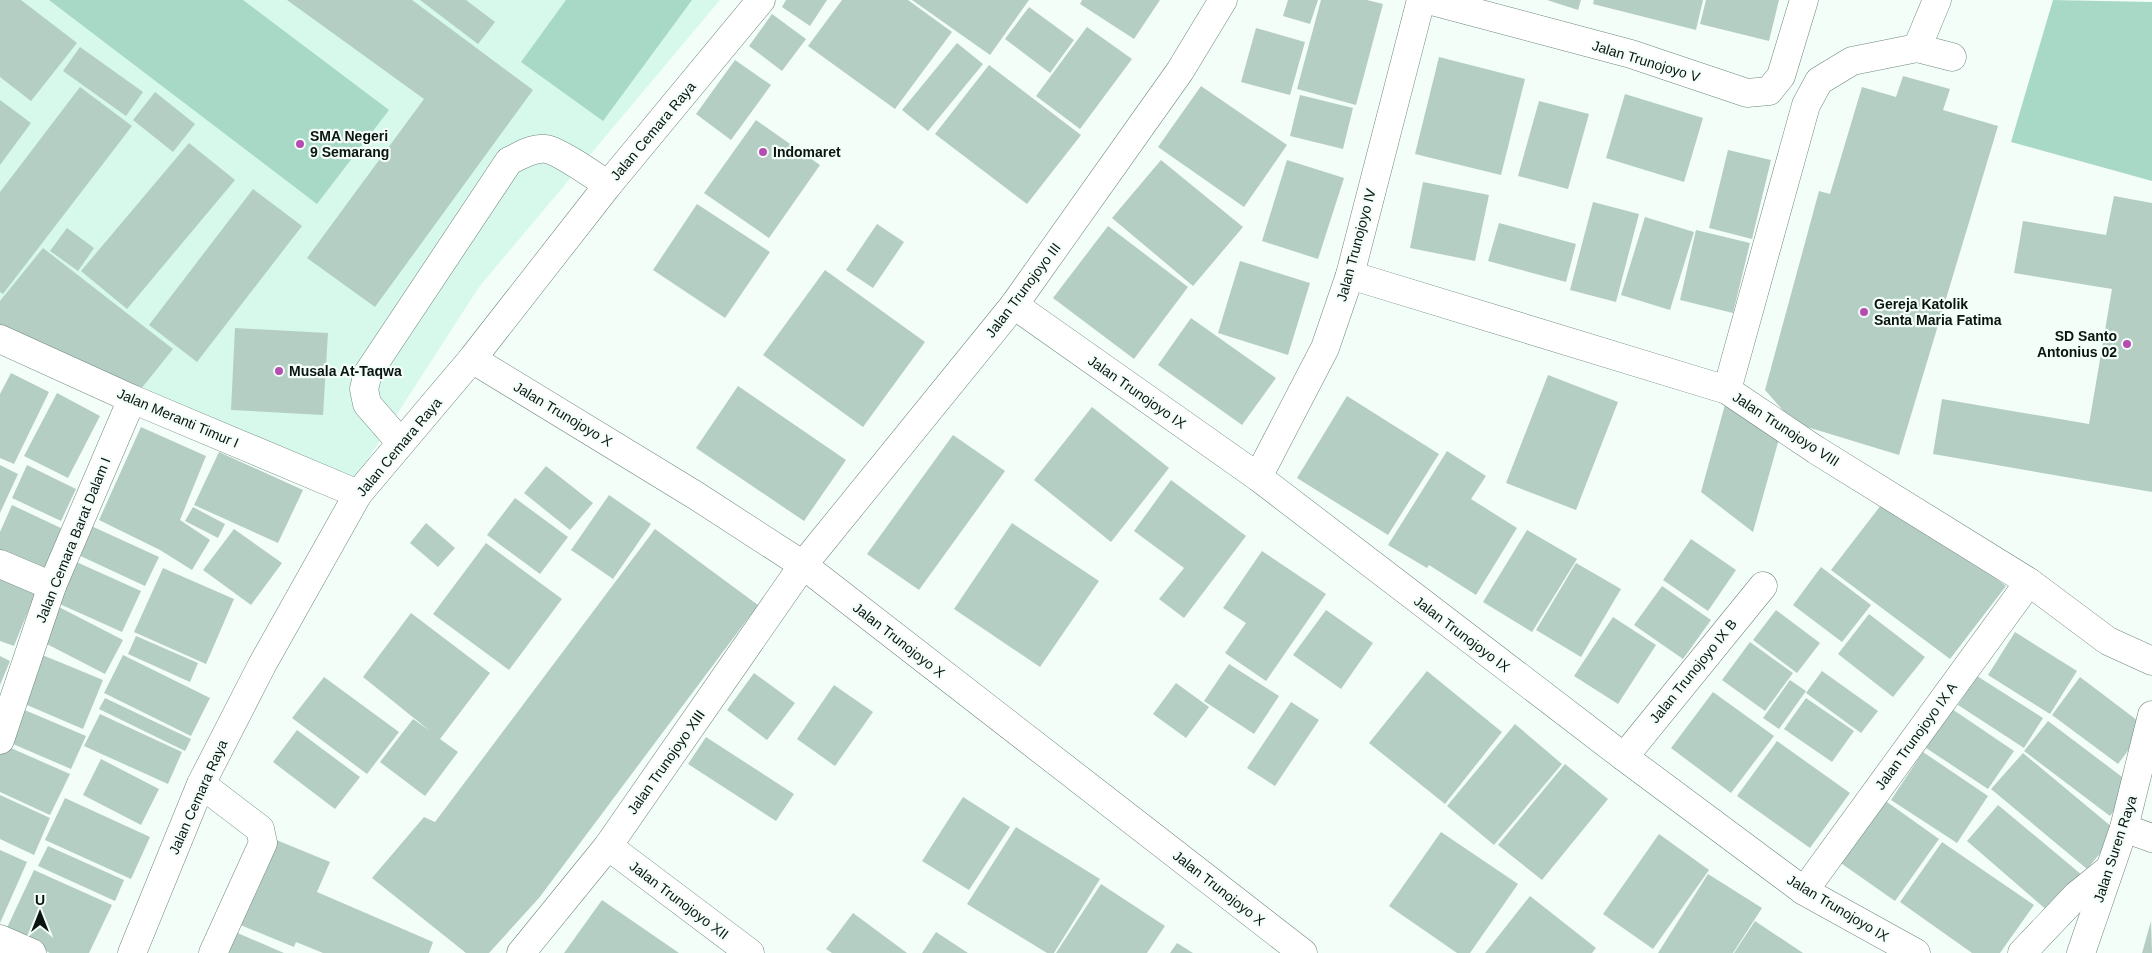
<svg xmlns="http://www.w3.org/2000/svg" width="2152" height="953" font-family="Helvetica,sans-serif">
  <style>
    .built { fill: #d6f9eb }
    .green { fill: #a8d9c6 }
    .building { fill: #b5cec4 }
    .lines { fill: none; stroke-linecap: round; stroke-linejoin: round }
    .minor-casing { stroke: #6e867d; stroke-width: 29 }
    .major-casing { stroke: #6e867d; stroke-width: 29 }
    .minor { stroke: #fff; stroke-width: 28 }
    .major { stroke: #fff; stroke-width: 28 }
    .poi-dot { fill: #b64eb2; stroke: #f3fef9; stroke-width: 2 }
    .labels { text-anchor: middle; stroke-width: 4.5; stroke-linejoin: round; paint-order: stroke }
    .street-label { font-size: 14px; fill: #0a1410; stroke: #f3fef9 }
    .poi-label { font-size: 14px; font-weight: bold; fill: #0a1410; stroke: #f3fef9; text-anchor: start }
  </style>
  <rect width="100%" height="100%" fill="#f3fef9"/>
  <!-- built -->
  <path class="built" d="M0 0H720L479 287 352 484 0 334Z"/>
  <!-- green -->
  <g class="green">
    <path d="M49 0H243L389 110 317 204Z"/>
    <path d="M566 0H692L603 121 521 62Z"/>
    <path d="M2053 0 2152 2V181L2011 142Z"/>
  </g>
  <!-- building -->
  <g class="building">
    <path d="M0 0H21L77 43 31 101 0 77Z"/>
    <path d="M287 0H412L533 90 375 307 307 258 424 99Z"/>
    <path d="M420 0H466L495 22 478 44Z"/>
    <path d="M786 0H827L810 26 782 7Z"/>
    <path d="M842 0H908L952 32 895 109 808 46Z"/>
    <path d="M912 0H1029L990 55Z"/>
    <path d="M1082 0H1160L1134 39 1080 4Z"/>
    <path d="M1288 0H1318L1310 24 1283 16Z"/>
    <path d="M1321 0H1367L1383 4 1356 105 1297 89Z"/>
    <path d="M1547 0H1581L1578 10Z"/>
    <path d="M1594 0H1703L1696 30 1593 4Z"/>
    <path d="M1706 0H1779L1769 41 1700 24Z"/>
    <path d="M1029 7 1074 40 1050 73 1005 39Z"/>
    <path d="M772 14 806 39 782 71 749 46Z"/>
    <path d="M1087 27 1132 59 1080 129 1036 96Z"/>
    <path d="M1256 28 1305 42 1290 95 1241 82Z"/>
    <path d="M957 43 983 64 928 131 902 110Z"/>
    <path d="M80 47 143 92 126 116 63 71Z"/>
    <path d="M1439 57 1525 79 1501 175 1415 154Z"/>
    <path d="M735 60 771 85 731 140 696 114Z"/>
    <path d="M989 65 1081 135 1027 204 935 134Z"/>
    <path d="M1903 76 1950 89 1943 110 1998 126 1899 455 1794 423 1765 390 1819 191 1830 194 1862 87 1896 97Z"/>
    <path d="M1201 86 1287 145 1244 207 1158 147Z"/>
    <path d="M80 87 132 126 3 294 0 292V192Z"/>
    <path d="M155 92 195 124 173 152 133 120Z"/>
    <path d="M1625 94 1703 118 1684 182 1606 158Z"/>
    <path d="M1300 95 1353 108 1343 149 1290 136Z"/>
    <path d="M0 100 31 123 0 165Z"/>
    <path d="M1539 101 1589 114 1568 189 1518 176Z"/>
    <path d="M756 120 820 165 769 238 704 193Z"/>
    <path d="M189 143 235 180 127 309 81 271Z"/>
    <path d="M1728 150 1771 160 1752 239 1709 228Z"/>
    <path d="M1161 160 1243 227 1193 286 1112 218Z"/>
    <path d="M1287 160 1344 178 1318 259 1262 241Z"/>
    <path d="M1423 182 1489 195 1475 261 1410 248Z"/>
    <path d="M253 189 302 226 197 362 149 325Z"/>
    <path d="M2114 196 2152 203V492L1933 454 1942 399 2089 424 2112 289 2014 273 2023 221 2106 235Z"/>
    <path d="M1593 202 1639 214 1616 302 1570 290Z"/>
    <path d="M697 204 770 252 725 318 653 270Z"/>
    <path d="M1645 217 1694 232 1670 310 1621 295Z"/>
    <path d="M1499 223 1576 244 1566 282 1488 261Z"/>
    <path d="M877 224 904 242 873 288 846 270Z"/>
    <path d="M1108 226 1188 287 1134 359 1053 298Z"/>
    <path d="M67 228 94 248 78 271 50 251Z"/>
    <path d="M1696 230 1750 243 1733 313 1680 300Z"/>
    <path d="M43 248 173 349 137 394 0 325V301Z"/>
    <path d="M1240 261 1310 283 1288 355 1218 333Z"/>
    <path d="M825 270 925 342 863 427 763 355Z"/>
    <path d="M1191 318 1276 378 1242 425 1158 365Z"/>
    <path d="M235 328 328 333 323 415 231 410Z"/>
    <path d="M11 373 49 392 14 464 0 458V394Z"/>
    <path d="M1548 375 1618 402 1576 510 1506 483Z"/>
    <path d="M738 386 846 460 804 521 696 448Z"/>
    <path d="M57 393 100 416 68 478 24 456Z"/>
    <path d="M1347 396 1439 454 1388 535 1297 478Z"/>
    <path d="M1726 401 1779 439 1753 532 1701 492Z"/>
    <path d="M1092 407 1169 468 1111 542 1034 480Z"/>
    <path d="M141 427 206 456 180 520 210 540 192 570 160 550 99 520Z"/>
    <path d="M953 435 1005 471 919 590 867 554Z"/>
    <path d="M1447 451 1486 476 1471 499 1517 528 1476 595 1429 565 1427 568 1388 545Z"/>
    <path d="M219 452 303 490 278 543 194 505Z"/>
    <path d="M0 465 18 474 0 513Z"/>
    <path d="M27 465 76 489 61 521 12 498Z"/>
    <path d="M546 466 593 503 570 530 524 493Z"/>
    <path d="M1171 480 1246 536 1184 618 1159 599 1184 568 1134 531Z"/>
    <path d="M609 495 651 524 613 579 571 550Z"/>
    <path d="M1888 496 2006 586 1950 659 1831 570Z"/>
    <path d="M515 498 568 537 540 574 487 535Z"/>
    <path d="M12 505 63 529 40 577 0 558V532Z"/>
    <path d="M193 507 225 524 218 538 185 521Z"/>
    <path d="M426 523 455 548 438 567 410 543Z"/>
    <path d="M1012 523 1099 581 1040 667 954 609Z"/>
    <path d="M87 524 159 557 145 586 74 553Z"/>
    <path d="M234 529 282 563 251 605 203 570Z"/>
    <path d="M655 529 758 605 539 898 489 953H466L372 878 424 817 435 822Z"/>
    <path d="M1527 530 1577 559 1532 632 1483 602Z"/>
    <path d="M1691 539 1736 570 1708 611 1663 580Z"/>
    <path d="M486 543 562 599 509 670 433 614Z"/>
    <path d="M1262 551 1326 594 1266 681 1225 653 1246 623 1223 608Z"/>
    <path d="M72 560 141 591 122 632 53 601Z"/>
    <path d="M1576 563 1621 589 1581 657 1536 630Z"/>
    <path d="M1821 567 1871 605 1842 642 1793 605Z"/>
    <path d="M163 568 234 599 206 664 134 632Z"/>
    <path d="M0 574 37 589 14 646 0 641Z"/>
    <path d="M1662 586 1711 620 1683 659 1634 625Z"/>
    <path d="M59 607 123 640 105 674 41 641Z"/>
    <path d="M1326 610 1373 643 1341 689 1293 655Z"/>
    <path d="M1776 610 1820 643 1797 673 1753 640Z"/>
    <path d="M411 613 490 673 440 739 458 752 425 796 380 762 413 719 430 731 363 677Z"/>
    <path d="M1869 614 1925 657 1893 697 1838 654Z"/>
    <path d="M1613 617 1656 645 1618 704 1574 676Z"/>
    <path d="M2015 632 2077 671 2050 714 1988 675Z"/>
    <path d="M136 636 198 663 190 682 128 654Z"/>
    <path d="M1750 642 1793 673 1765 711 1722 680Z"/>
    <path d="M40 654 103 680 83 729 20 702Z"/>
    <path d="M123 655 210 698 191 736 104 693Z"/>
    <path d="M0 656 10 661 0 685Z"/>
    <path d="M1229 664 1279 696 1254 734 1204 701Z"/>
    <path d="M1427 671 1502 732 1445 804 1369 743Z"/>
    <path d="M1822 671 1878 711 1861 733 1806 693Z"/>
    <path d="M754 673 795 703 767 740 727 710Z"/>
    <path d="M1977 676 2043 718 2024 748 1958 705Z"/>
    <path d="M324 677 399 732 367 774 292 718Z"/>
    <path d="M2080 677 2146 727 2118 764 2052 715Z"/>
    <path d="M1790 680 1806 691 1779 729 1763 718Z"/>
    <path d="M1176 683 1209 707 1186 738 1153 714Z"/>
    <path d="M834 685 873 712 835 766 797 739Z"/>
    <path d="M1713 692 1774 736 1731 793 1671 748Z"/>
    <path d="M105 698 191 739 185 751 99 709Z"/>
    <path d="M1806 698 1854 731 1832 762 1784 729Z"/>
    <path d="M1291 702 1319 720 1275 786 1247 768Z"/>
    <path d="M20 708 86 736 71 769 6 741Z"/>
    <path d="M1952 709 2014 751 1988 789 1926 748Z"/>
    <path d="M100 714 182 752 168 784 84 746Z"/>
    <path d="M2048 721 2134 786 2110 816 2024 751Z"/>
    <path d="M1515 724 1562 764 1494 845 1447 806Z"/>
    <path d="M297 730 360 777 335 809 273 762Z"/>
    <path d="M706 737 794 794 776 821 688 764Z"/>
    <path d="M1777 741 1850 793 1810 848 1737 796Z"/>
    <path d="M4 745 70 774 50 815 0 792V754Z"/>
    <path d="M1923 752 1988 796 1957 843 1891 800Z"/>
    <path d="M2023 753 2118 832 2087 869 1991 789Z"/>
    <path d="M101 759 159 789 141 825 83 795Z"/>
    <path d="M1565 764 1608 799 1542 880 1498 845Z"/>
    <path d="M0 795 50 818 34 855 0 839Z"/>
    <path d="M963 797 1010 827 969 890 922 861Z"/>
    <path d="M1880 797 1939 839 1895 901 1835 859Z"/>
    <path d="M65 798 150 837 131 879 45 840Z"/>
    <path d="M1998 805 2082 875 2049 912 1967 841Z"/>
    <path d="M1016 827 1100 879 1054 953H1047L967 904Z"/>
    <path d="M1441 832 1518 884 1470 953H1457L1389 906Z"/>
    <path d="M1659 834 1709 870 1653 949 1603 914Z"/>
    <path d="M274 839 330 862 317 892 433 942 429 953H323L296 942 294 947 238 924Z"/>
    <path d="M1942 842 2034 905 2000 953H1972L1900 902Z"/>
    <path d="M48 846 124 880 115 901 38 866Z"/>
    <path d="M0 850 27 862 0 923Z"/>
    <path d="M34 870 112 905 89 953H50L5 932Z"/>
    <path d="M1708 874 1762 908 1733 953H1658Z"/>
    <path d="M1101 884 1165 926 1147 953H1056Z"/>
    <path d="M1530 896 1596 948 1592 953H1485Z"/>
    <path d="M602 900 679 953H564Z"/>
    <path d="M853 913 907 953H832L826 949Z"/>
    <path d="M1755 921 1803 953H1734Z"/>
    <path d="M2151 921 2152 953H2142Z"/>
    <path d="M233 931 284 953H224Z"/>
    <path d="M936 932 968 953H922Z"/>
    <path d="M1177 943 1193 953H1170Z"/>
  </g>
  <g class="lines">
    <defs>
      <g id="minor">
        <path d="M1428 0 1631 54 1747 93 1769 91 1781 76 1804 0"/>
        <path d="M1917 48 1952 57"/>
        <path d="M1350 275 1727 390 1816 450 2029 582 2108 641 2152 661"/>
        <path d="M1014 305 1258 477 1624 757 1804 891 1916 953"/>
        <path d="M0 339 132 399 358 494"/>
        <path d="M472 359 695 495 803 565 1303 953"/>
        <path d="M1727 390 1806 105 1819 81 1852 61 1917 48 1937 0"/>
        <path d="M401 443 367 404 364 389 368 373 509 161C520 156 533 147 546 149 559 151 596 177 608 185"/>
        <path d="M1258 477 1325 348 1350 275 1421 0"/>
        <path d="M0 564 52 586"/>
        <path d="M0 740 52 586 132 399"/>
        <path d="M1624 757 1763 586"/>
        <path d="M201 784 260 829 263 843 213 953"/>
        <path d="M2124 828 2152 838"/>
        <path d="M608 846 750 953"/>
        <path d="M1804 891 2029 582"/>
        <path d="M0 939 32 953"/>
        <path d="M521 953 608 846 803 565 1014 305 1180 71 1223 0"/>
        <path d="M2022 953 2077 895 2109 869"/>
        <path d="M2081 953 2124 828 2152 715"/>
      </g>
      <path id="major" d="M132 953 201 784 262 665 358 494 472 359 608 185 761 0"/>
    </defs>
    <!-- minor casing -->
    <use href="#minor" class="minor-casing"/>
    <!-- major casing -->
    <use href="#major" class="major-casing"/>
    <!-- minor -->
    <use href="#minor" class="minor"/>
    <!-- major -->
    <use href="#major" class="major"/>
  </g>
  <!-- markers -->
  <g class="poi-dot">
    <circle cx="300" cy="144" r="5"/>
    <circle cx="763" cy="152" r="5"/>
    <circle cx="1864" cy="312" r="5"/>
    <circle cx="2127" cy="344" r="5"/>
    <circle cx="279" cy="371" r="5"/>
  </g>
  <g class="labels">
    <!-- street labels -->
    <g class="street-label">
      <text transform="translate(1646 61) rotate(17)" y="5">Jalan Trunojoyo V</text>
      <text transform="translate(653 131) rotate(-50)" y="5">Jalan Cemara Raya</text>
      <text transform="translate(1356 245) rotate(-75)" y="5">Jalan Trunojoyo IV</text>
      <text transform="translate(1023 290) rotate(-53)" y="5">Jalan Trunojoyo III</text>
      <text transform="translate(1137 392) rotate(35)" y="5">Jalan Trunojoyo IX</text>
      <text transform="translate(563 414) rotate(31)" y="5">Jalan Trunojoyo X</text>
      <text transform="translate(178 418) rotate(23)" y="5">Jalan Meranti Timur I</text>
      <text transform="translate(1786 429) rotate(33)" y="5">Jalan Trunojoyo VIII</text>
      <text transform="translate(399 447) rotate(-50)" y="5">Jalan Cemara Raya</text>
      <text transform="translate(73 540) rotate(-68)" y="5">Jalan Cemara Barat Dalam I</text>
      <text transform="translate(1462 634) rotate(37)" y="5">Jalan Trunojoyo IX</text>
      <text transform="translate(899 640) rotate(38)" y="5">Jalan Trunojoyo X</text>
      <text transform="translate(1693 671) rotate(-51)" y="5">Jalan Trunojoyo IX B</text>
      <text transform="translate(1916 736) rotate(-54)" y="5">Jalan Trunojoyo IX A</text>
      <text transform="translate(666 762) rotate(-55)" y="5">Jalan Trunojoyo XIII</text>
      <text transform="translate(198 797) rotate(-66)" y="5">Jalan Cemara Raya</text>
      <text transform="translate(2115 849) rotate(-72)" y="5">Jalan Suren Raya</text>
      <text transform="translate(1219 888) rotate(38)" y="5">Jalan Trunojoyo X</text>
      <text transform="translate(679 900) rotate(37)" y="5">Jalan Trunojoyo XII</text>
      <text transform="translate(1838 908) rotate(31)" y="5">Jalan Trunojoyo IX</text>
    </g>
    <!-- poi labels -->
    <g class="poi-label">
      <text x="310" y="141">SMA Negeri<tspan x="310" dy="16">9 Semarang</tspan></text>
      <text x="773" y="157">Indomaret</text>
      <text x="1874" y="309">Gereja Katolik<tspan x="1874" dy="16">Santa Maria Fatima</tspan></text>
      <text x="2117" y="341" text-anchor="end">SD Santo<tspan x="2117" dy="16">Antonius 02</tspan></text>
      <text x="289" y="376">Musala At-Taqwa</text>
    </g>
  </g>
  <!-- north arrow -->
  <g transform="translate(40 913)" stroke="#f3fef9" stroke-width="4" paint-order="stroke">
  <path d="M0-4L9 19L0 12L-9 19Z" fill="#0a1410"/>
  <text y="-8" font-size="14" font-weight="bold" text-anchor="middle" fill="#0a1410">U</text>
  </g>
</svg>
